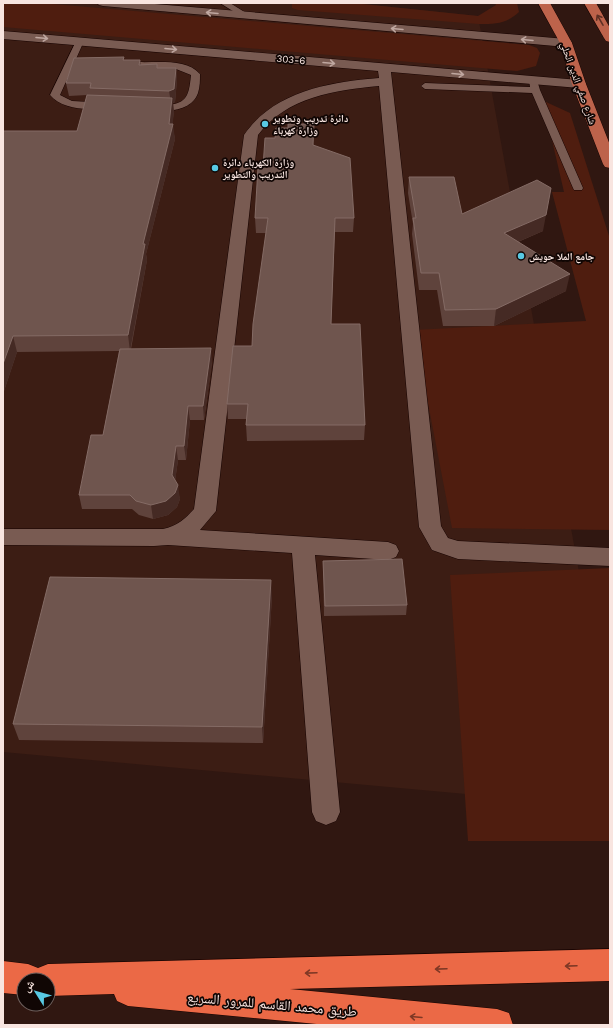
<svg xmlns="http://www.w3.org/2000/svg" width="613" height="1028" font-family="'Work Sans','Noto Naskh Arabic',sans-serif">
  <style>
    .built { fill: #3c1d14 }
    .green { fill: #4f1d0f }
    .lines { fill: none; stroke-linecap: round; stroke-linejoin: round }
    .service-casing { stroke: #170301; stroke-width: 1 }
    .minor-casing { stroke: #170301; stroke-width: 1 }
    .primary-casing { stroke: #170301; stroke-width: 1 }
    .motorway-casing { stroke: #170301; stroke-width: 1 }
    .service { fill: #795b52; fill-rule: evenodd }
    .minor { fill: #795b52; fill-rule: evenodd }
    .primary { fill: #bd634b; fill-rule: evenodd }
    .motorway { fill: #eb6946; fill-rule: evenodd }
    .wall { fill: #5f433c }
    .shaded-wall { fill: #452a24 }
    .building { fill: #6f554e; stroke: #846b65 }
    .oneway { stroke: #bfa7a0 }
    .oneway2 { stroke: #5e3024 }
    .oneway3 { stroke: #7e3825 }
    .poi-dot { fill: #58c9e3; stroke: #100604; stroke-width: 1.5 }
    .labels { text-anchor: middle; stroke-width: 3.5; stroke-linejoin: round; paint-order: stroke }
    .far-street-label { font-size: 10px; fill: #f8e5e0; stroke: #100604 }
    .far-poi-label { font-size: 10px; font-weight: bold; fill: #f8e5e0; stroke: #100604; text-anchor: start }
    .near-street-label { font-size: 14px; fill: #f8e5e0; stroke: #100604 }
  </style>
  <rect width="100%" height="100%" fill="#301711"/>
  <!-- built -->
  <path class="built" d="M3 3H353L478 16 610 743V807L3 752Z"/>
  <!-- green -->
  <g class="green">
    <path d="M3 3H41L529 45 537 48 540 53 536 66 517 71 3 27Z"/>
    <path d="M292 3H353L478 16 496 5 495 3H517L519 12C506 24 496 24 479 24L298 10 292 8Z"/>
    <path d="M533 96 570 113 610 239V530L452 528 414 330 586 321 552 192H564L545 110Z"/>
    <path d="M610 568V841H468L450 575Z"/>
  </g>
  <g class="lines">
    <defs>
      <g id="service">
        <path d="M220 3H230L251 16 250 18H244Z"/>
        <path d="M77 39H80L84 41 60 95 72 101 108 103 110 105 108 107C91 111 62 110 50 95Z"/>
        <path d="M138 62C157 63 186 58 200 74 200 80 200 87 198 93 192 111 166 113 150 109L148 107 150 105C155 104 161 105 166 105 188 104 189 94 191 75L176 69 135 67 134 65 135 63Z"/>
        <path d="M533 77 537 80 540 90 583 188 582 190H574L573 188 532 93 425 89 421 86 425 83 530 87 529 80Z"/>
      </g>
      <g id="minor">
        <path d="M97 3H143L566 39 570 40 572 43 570 46 566 47 103 6 99 5Z"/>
        <path d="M3 31 579 80 584 81 586 84 584 87 579 88 391 72 441 526 448 538 458 541 610 548V566L458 559 432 550 419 527 379 86C336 90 286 97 258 135L216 511 200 530 388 542 396 545 399 551 396 557 388 560 315 555 340 812 336 821 326 825 316 821 312 812 292 553 168 545 154 546 3 545V529H163C177 526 185 519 194 509L244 135C274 91 330 82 379 78L378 71 3 39Z"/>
      </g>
      <g id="primary">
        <path d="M538 3H550L572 43 586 84 610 145V168L605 167 603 164 572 84 560 43Z"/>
        <path d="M584 3H596L610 28V42L606 41 604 38Z"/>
      </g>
      <path id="motorway" d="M610 949V981L290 989 497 1009 509 1013 513 1025H327L128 1006 117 1001 114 994 48 996V980H24V995L3 993V961L28 964 38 968 48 964Z"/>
    </defs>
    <!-- service casing -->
    <use href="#service" class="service-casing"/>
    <!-- minor casing -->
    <use href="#minor" class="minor-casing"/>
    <!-- primary casing -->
    <use href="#primary" class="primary-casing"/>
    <!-- motorway casing -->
    <use href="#motorway" class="motorway-casing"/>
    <!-- service -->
    <use href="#service" class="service"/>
    <!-- minor -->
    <use href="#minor" class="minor"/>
    <!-- primary -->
    <use href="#primary" class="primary"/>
    <!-- motorway -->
    <use href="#motorway" class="motorway"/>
  </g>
  <!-- wall -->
  <g class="wall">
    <path d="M124 57V60H140L141 65 158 68H176L177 80 175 102 173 103 174 112 172 124 175 139 146 254 147 260 131 349 212 362 204 420H190L186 460H178L175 481 180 499 177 507 168 515 153 519 139 515 132 509H82L79 495 103 435 119 351 17 352 3 394V131H77L87 95 69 96 66 83Z"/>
    <path d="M314 145 354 218 353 232H335L331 324 365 425 364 440 247 441 246 425 247 419H228L227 404 252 346 266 233H256L255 218 263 167Z"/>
    <path d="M409 177 462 214 543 231 518 242 566 291 494 326H443L437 290H419L412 234 413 224 408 193Z"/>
    <path d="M323 561 407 605 406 615 324 616Z"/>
    <path d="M272 596 263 743 19 740 13 724Z"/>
  </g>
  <!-- shaded-wall -->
  <g class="shaded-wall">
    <path d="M176 68 177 80 175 102 173 103 174 112 172 131 173 124 175 139 146 254 147 260 130 351 128 335 143 244 169 124 171 103 169 91Z"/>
    <path d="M546 215 543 231 501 249 504 233Z"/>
    <path d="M570 274 566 291 494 326 496 309Z"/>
    <path d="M13 336 17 352 3 394V364Z"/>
    <path d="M211 348 212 362 204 420 203 406Z"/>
    <path d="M188 406 190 420 186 460 184 446Z"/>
    <path d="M176 446 178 460 174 489 172 475Z"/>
    <path d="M178 485 180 499 177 507 168 515 153 519 151 505Z"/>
    <path d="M271 580 272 596 263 743 262 727Z"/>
  </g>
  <!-- building -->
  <g class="building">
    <path d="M124 57 123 60H140L139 65 157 64V68H176L174 89 169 91 90 88 91 83H66L74 58Z"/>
    <path d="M87 95 172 98 169 124H173L143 244H145L128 335 13 336 3 364V131H77Z"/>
    <path d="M288 124H314L313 145 350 158 354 218H335L331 324H360L365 425H246L248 404H227L233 346H252L253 324 268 218H255L258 167H263L265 138H275L276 128H288Z"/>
    <path d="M409 177H454L462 214 537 180 551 188 546 215 504 233 570 274 496 309 445 310 439 273H421L413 218H416Z"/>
    <path d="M211 348 203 406H188L184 446H176L172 475 178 485 175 493 166 501 151 505 136 501 130 495H79L91 435H103L120 349Z"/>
    <path d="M402 559 407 605 325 606 323 561Z"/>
    <path d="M50 577 271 580 262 727 13 724Z"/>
  </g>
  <!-- one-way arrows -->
  <defs><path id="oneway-shaft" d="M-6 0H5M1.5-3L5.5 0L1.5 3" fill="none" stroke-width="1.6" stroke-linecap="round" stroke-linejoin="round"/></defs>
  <g class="oneway">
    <use href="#oneway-shaft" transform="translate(212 13) rotate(-175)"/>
    <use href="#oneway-shaft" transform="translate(397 29) rotate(-175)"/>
    <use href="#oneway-shaft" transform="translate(42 38) rotate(5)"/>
    <use href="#oneway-shaft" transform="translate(527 40) rotate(-175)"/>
    <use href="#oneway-shaft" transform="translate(171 49) rotate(5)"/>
    <use href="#oneway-shaft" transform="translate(329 63) rotate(5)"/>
    <use href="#oneway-shaft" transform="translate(458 74) rotate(5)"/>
  </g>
  <use class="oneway2" href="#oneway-shaft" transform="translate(600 20) rotate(-120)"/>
  <g class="oneway3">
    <use href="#oneway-shaft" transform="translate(571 966) rotate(178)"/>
    <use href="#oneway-shaft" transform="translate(441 969) rotate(178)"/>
    <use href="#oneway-shaft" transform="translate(311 973) rotate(178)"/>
    <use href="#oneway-shaft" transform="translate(416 1017) rotate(-175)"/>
  </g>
  <!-- markers -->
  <g class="poi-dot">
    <circle cx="265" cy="124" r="4"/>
    <circle cx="215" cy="168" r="4"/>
    <circle cx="521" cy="256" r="4"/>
  </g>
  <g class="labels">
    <!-- far-street labels -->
    <g class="far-street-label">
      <text transform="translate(291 59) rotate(5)" y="4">303-6</text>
      <text transform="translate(579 83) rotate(70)" y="4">شارع صفي الدين الحلي</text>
    </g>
    <!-- far-poi labels -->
    <g class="far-poi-label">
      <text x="273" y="122">دائرة تدريب وتطوير<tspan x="273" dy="12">وزارة كهرباء</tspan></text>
      <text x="223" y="166">وزارة الكهرباء دائرة<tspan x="223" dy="12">التدريب والتطوير</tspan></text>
      <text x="529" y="260">جامع الملا حويش</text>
    </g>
    <!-- near-street labels -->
    <g class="near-street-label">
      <text transform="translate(272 1004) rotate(5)" y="5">طريق محمد القاسم للمرور السريع</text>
    </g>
  </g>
  <!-- border -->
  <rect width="613" height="1028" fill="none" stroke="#f8e5e0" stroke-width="8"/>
  <!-- north arrow -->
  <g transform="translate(36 992) rotate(307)"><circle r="19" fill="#100604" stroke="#6d5f5c"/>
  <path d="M0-3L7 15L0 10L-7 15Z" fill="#58c9e3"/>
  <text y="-6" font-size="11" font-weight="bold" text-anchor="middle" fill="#f8e5e0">ش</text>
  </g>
</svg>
